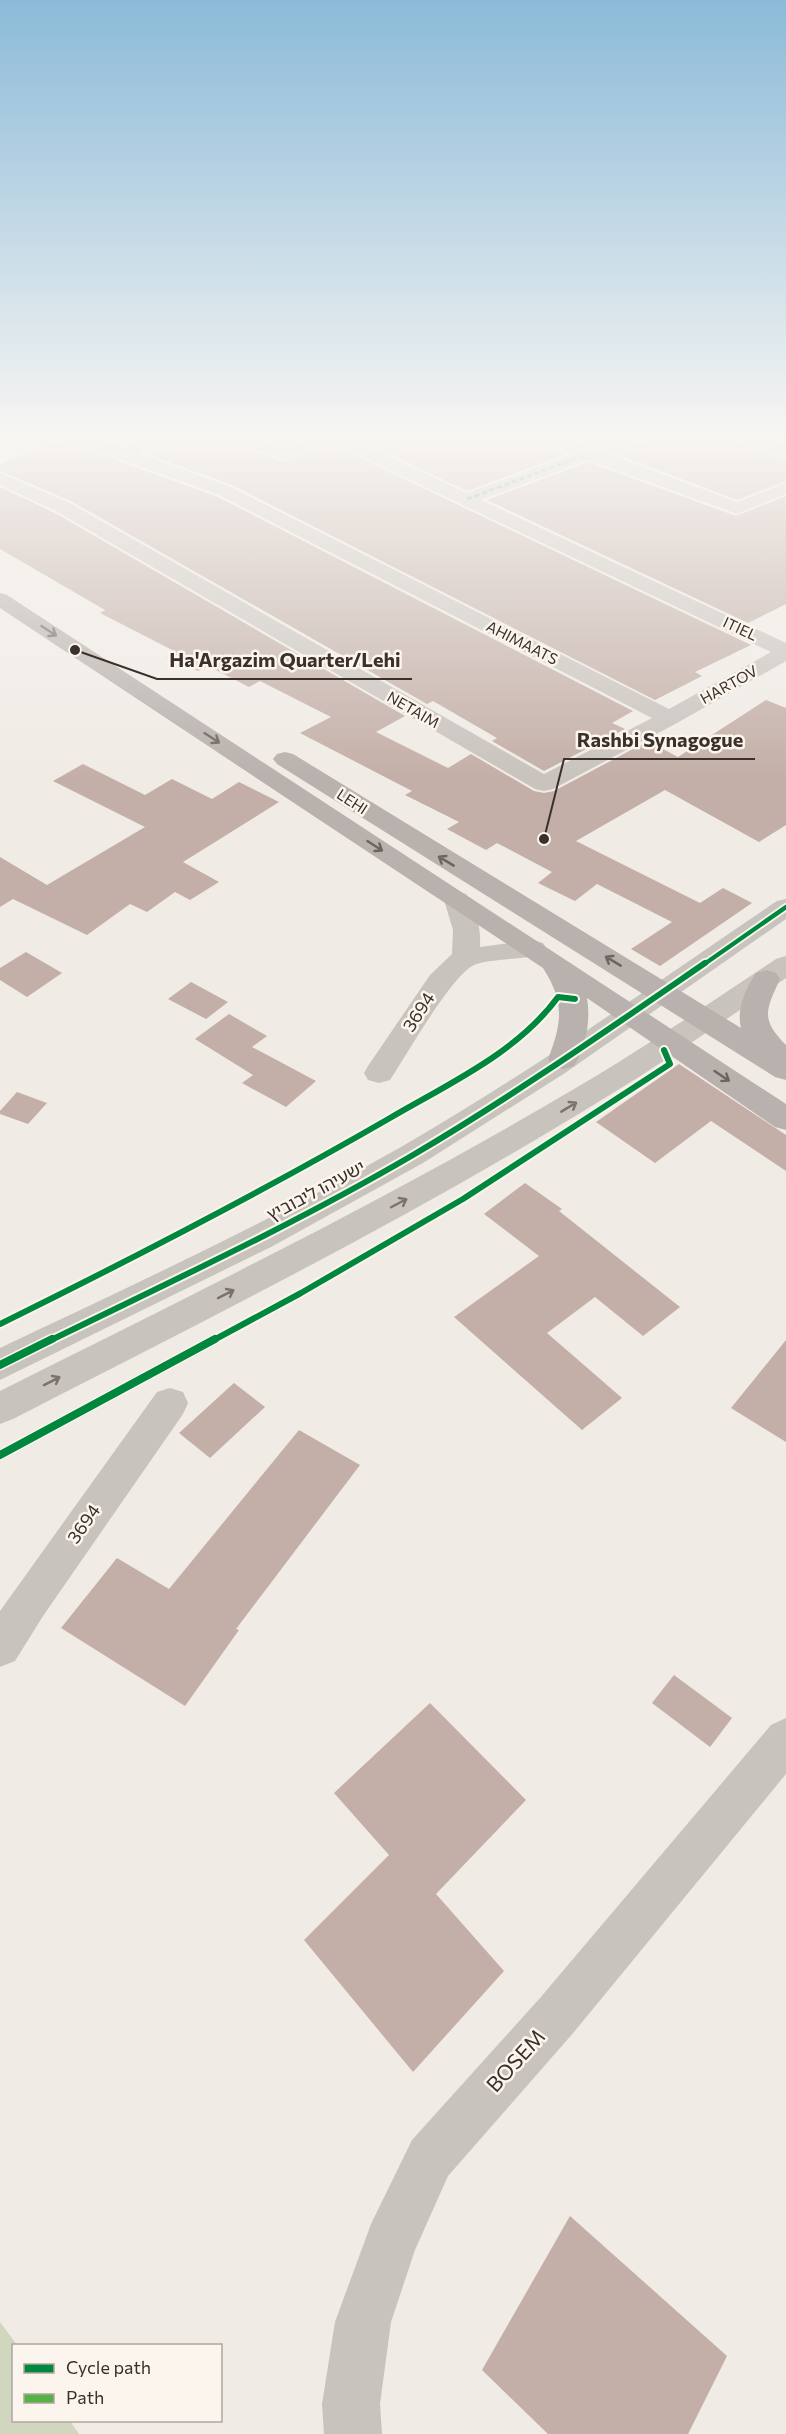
<svg xmlns="http://www.w3.org/2000/svg" width="786" height="2434" font-family="Commissioner,'Noto Sans Hebrew',sans-serif">
  <style>
    .green { fill: #d1d6bf }
    .building { fill: #c3afa7 }
    .lines { fill: none; stroke-linecap: round; stroke-linejoin: round }
    .minor { fill: #c9c3be; fill-rule: evenodd }
    .major { fill: #b8b1ad; fill-rule: evenodd }
    .quiet { stroke: #57b246; stroke-width: 3; stroke-dasharray: 5 3; stroke-linecap: butt }
    .cycleway-far2-casing { stroke: #fbf5ee; stroke-width: 8 }
    .cycleway-far1-casing { stroke: #fbf5ee; stroke-width: 10 }
    .cycleway-casing { stroke: #fbf5ee; stroke-width: 11 }
    .cycleway-far2 { stroke: #00873e; stroke-width: 4.5 }
    .cycleway-far1 { stroke: #00873e; stroke-width: 6 }
    .cycleway { stroke: #00873e; stroke-width: 8 }
    .oneway { stroke: #6d645f }
    .oneway2 { stroke: #7b726d }
    .labels { text-anchor: middle; stroke-width: 5; stroke-linejoin: round; paint-order: stroke }
    .far-street-label { font-size: 15px; fill: #3b302b; stroke: #fbf5ee }
    .street-label { font-size: 18px; fill: #3b302b; stroke: #fbf5ee }
    .near-street-label { font-size: 21px; fill: #3b302b; stroke: #fbf5ee }
    .leader { fill: none; stroke: #3b302b; stroke-width: 2 }
    .callout-dot { fill: #3b302b; stroke: #fbf5ee; stroke-width: 2 }
    .callout-label { font-size: 20px; text-anchor: middle; font-weight: bold; fill: #3b302b; stroke: #fbf5ee; stroke-width: 5; stroke-linejoin: round; paint-order: stroke }
  </style>
  <rect width="100%" height="100%" fill="#f0ebe5"/>
  <!-- green -->
  <path class="green" d="M0 2322 17 2345 14 2346V2420L70 2421 79 2434H0Z"/>
  <!-- building -->
  <g class="building">
    <path d="M65 438H69L72 444 218 497 633 711 612 723 625 729 544 771 492 741 497 738 433 701 427 704 71 501 0 471V464Z"/>
    <path d="M170 438H231L234 444 282 462 331 444 751 645 695 672 702 676 655 700 232 485 144 453 167 444Z"/>
    <path d="M262 438H304L283 447Z"/>
    <path d="M356 438H541L552 450 555 449 567 454 467 491Z"/>
    <path d="M585 438H623L639 445 656 438H737L740 444 786 460V481L737 500 579 440Z"/>
    <path d="M588 462 736 516 786 496V604L748 623 487 500Z"/>
    <path d="M0 487 55 513 405 716 376 732 448 768 471 754 534 791 544 793 554 791 648 741 678 757 766 700 786 708V825L759 842 665 790 576 841 700 903 723 888 752 903 660 966 631 949 672 922 597 884 575 901 538 883 552 872 497 843 486 850 447 829 459 822 405 795 412 791 300 733 331 717 260 681 249 687 208 666 198 671 167 657 176 652 100 613 105 610 0 549Z"/>
    <path d="M83 764 145 795 172 779 212 799 239 782 279 802 183 862 219 882 190 900 175 892 147 912 130 904 87 935 13 899 0 907V857L47 885 145 827 53 781Z"/>
    <path d="M26 952 62 973 27 997 0 980V968Z"/>
    <path d="M191 982 228 1002 206 1019 168 999Z"/>
    <path d="M229 1014 267 1036 252 1047 316 1081 286 1107 242 1083 253 1075 195 1039Z"/>
    <path d="M679 1064 786 1135V1171L711 1121 655 1163 596 1122Z"/>
    <path d="M17 1092 47 1103 28 1124 0 1114V1111Z"/>
    <path d="M525 1183 562 1209 559 1211 680 1307 643 1336 595 1297 547 1333 622 1398 582 1430 454 1317 539 1256 484 1214Z"/>
    <path d="M786 1340V1442L731 1408Z"/>
    <path d="M234 1383 265 1407 210 1458 179 1433Z"/>
    <path d="M299 1430 360 1465 236 1629 239 1630 185 1706 61 1628 117 1558 169 1589Z"/>
    <path d="M674 1675 732 1718 710 1747 652 1703Z"/>
    <path d="M430 1703 526 1800 436 1894 504 1971 413 2072 304 1940 389 1855 334 1793Z"/>
    <path d="M570 2216 727 2356 688 2434H548L482 2370Z"/>
  </g>
  <g class="lines">
    <!-- minor -->
    <g class="minor">
      <path d="M71 438H95L122 448 145 438H168L166 442 138 453 231 487 669 709 771 652 331 442 283 460 235 442 233 438H256L283 449 310 438H350L467 493 573 454 545 442 543 438H566L737 502 786 483V494L737 514 588 460 481 500 786 643V661L677 723 553 789 544 791 535 789 56 511 0 485V473L70 503 544 774 652 718 219 495 73 442Z"/>
      <path d="M739 438H763L786 447V458L741 442Z"/>
      <path d="M457 892 466 894C477 909 481 929 480 947L533 940 543 943 547 949 543 955C526 959 486 959 474 965 451 976 406 1056 390 1080L379 1083 368 1080 364 1073 368 1066 430 975 452 954 453 930 444 900 448 894Z"/>
      <path d="M786 899V919L565 1073 423 1163 271 1247 0 1380V1348C135 1284 271 1221 401 1147 531 1072 653 985 777 901Z"/>
      <path d="M786 956V978C727 1019 669 1059 608 1096 416 1215 214 1316 13 1419L0 1424V1391C198 1292 396 1195 586 1082 651 1043 713 1001 776 959Z"/>
      <path d="M170 1388 183 1392 188 1403 183 1414 43 1616 15 1661 0 1667V1611L157 1392Z"/>
      <path d="M786 1718V1774L574 2032 448 2176 415 2250 391 2322 380 2404 382 2434H324L322 2404 335 2322 371 2224 412 2140 540 1998 771 1725Z"/>
    </g>
    <!-- major -->
    <g class="major">
      <path d="M0 593 7 595 786 1104V1130L775 1127 587 998C591 1021 586 1046 574 1066L563 1069 552 1066 548 1059C562 1023 565 1002 543 968L0 608Z"/>
      <path d="M285 752 293 754 741 1028C736 1009 746 988 756 973L766 970 776 973 780 979C766 1010 760 1019 786 1045V1080L775 1077 277 764 273 759 277 754Z"/>
    </g>
    <!-- quiet -->
    <path class="quiet" d="M467 499 588 454"/>
    <defs>
      <path id="cycleway-far2" d="M703 965 786 907"/>
      <g id="cycleway-far1">
        <path d="M0 1324C132 1259 262 1192 390 1118 448 1084 517 1053 558 997L575 999"/>
        <path d="M49 1341C172 1281 295 1224 413 1155 513 1096 609 1029 705 963"/>
        <path d="M212 1341 301 1293 463 1199 670 1064 664 1050"/>
      </g>
      <g id="cycleway">
        <path d="M0 1365 52 1339"/>
        <path d="M0 1455 215 1339"/>
      </g>
    </defs>
    <!-- cycleway-far2 casing -->
    <use href="#cycleway-far2" class="cycleway-far2-casing"/>
    <!-- cycleway-far1 casing -->
    <use href="#cycleway-far1" class="cycleway-far1-casing"/>
    <!-- cycleway casing -->
    <use href="#cycleway" class="cycleway-casing"/>
    <!-- cycleway-far2 -->
    <use href="#cycleway-far2" class="cycleway-far2"/>
    <!-- cycleway-far1 -->
    <use href="#cycleway-far1" class="cycleway-far1"/>
    <!-- cycleway -->
    <use href="#cycleway" class="cycleway"/>
  </g>
  <!-- one-way arrows -->
  <defs><path id="oneway-shaft" d="M-6 0H5M1.5-3L5.5 0L1.5 3" fill="none" stroke-width="1.6" stroke-linecap="round" stroke-linejoin="round" transform="scale(1.5)"/></defs>
  <g class="oneway">
    <use href="#oneway-shaft" transform="translate(49 631) rotate(33)"/>
    <use href="#oneway-shaft" transform="translate(212 738) rotate(33)"/>
    <use href="#oneway-shaft" transform="translate(375 846) rotate(33)"/>
    <use href="#oneway-shaft" transform="translate(446 861) rotate(-149)"/>
    <use href="#oneway-shaft" transform="translate(613 961) rotate(-149)"/>
    <use href="#oneway-shaft" transform="translate(722 1076) rotate(34)"/>
  </g>
  <g class="oneway2">
    <use href="#oneway-shaft" transform="translate(569 1107) rotate(-31)"/>
    <use href="#oneway-shaft" transform="translate(399 1203) rotate(-28)"/>
    <use href="#oneway-shaft" transform="translate(226 1294) rotate(-27)"/>
    <use href="#oneway-shaft" transform="translate(52 1381) rotate(-27)"/>
  </g>
  <!-- sky -->
  <linearGradient id="sky" x2="0" y2="1"><stop stop-color="#8bbad8"/><stop offset="0.56" stop-color="#f8f6f3"/><stop offset="1" stop-color="#f8f6f3" stop-opacity="0"/></linearGradient>
  <rect width="786" height="779" fill="url(#sky)"/>
  <g class="labels">
    <!-- far-street labels -->
    <g class="far-street-label">
      <text transform="translate(740 629) rotate(25)" y="5">ITIEL</text>
      <text transform="translate(522 643) rotate(27)" y="5">AHIMAATS</text>
      <text transform="translate(729 685) rotate(-29)" y="5">HARTOV</text>
      <text transform="translate(413 710) rotate(30)" y="5">NETAIM</text>
      <text transform="translate(352 802) rotate(33)" y="5">LEHI</text>
    </g>
    <!-- street labels -->
    <g class="street-label">
      <text transform="translate(419 1012) rotate(-57)" y="6">3694</text>
      <text transform="translate(316 1191) rotate(-28)" y="6">ישעיהו ליבוביץ</text>
      <text transform="translate(84 1524) rotate(-55)" y="6">3694</text>
    </g>
    <!-- near-street labels -->
    <g class="near-street-label">
      <text transform="translate(516 2061) rotate(-48)" y="7">BOSEM</text>
    </g>
  </g>
  <!-- callouts -->
  <path class="leader" d="M75 650L157 679H412M544 839L564 759H755"/>
  <g class="callout-dot">
    <circle cx="75" cy="650" r="6"/>
    <circle cx="544" cy="839" r="6"/>
  </g>
  <g class="callout-label">
    <text x="285" y="667">Ha'Argazim Quarter/Lehi</text>
    <text x="660" y="747">Rashbi Synagogue</text>
  </g>
  <!-- legend -->
  <rect x="12" y="2344" width="210" height="78" fill="#fbf5ee" stroke="#aea6a0" stroke-width="1.5"/>
  <rect x="24" y="2364" width="30" height="9" fill="#00873e" stroke="#aea6a0" stroke-width="1.5"/>
  <text x="66" y="2374" font-size="18" fill="#3b302b">Cycle path</text>
  <rect x="24" y="2394" width="30" height="9" fill="#57b246" stroke="#aea6a0" stroke-width="1.5"/>
  <text x="66" y="2404" font-size="18" fill="#3b302b">Path</text>
</svg>
